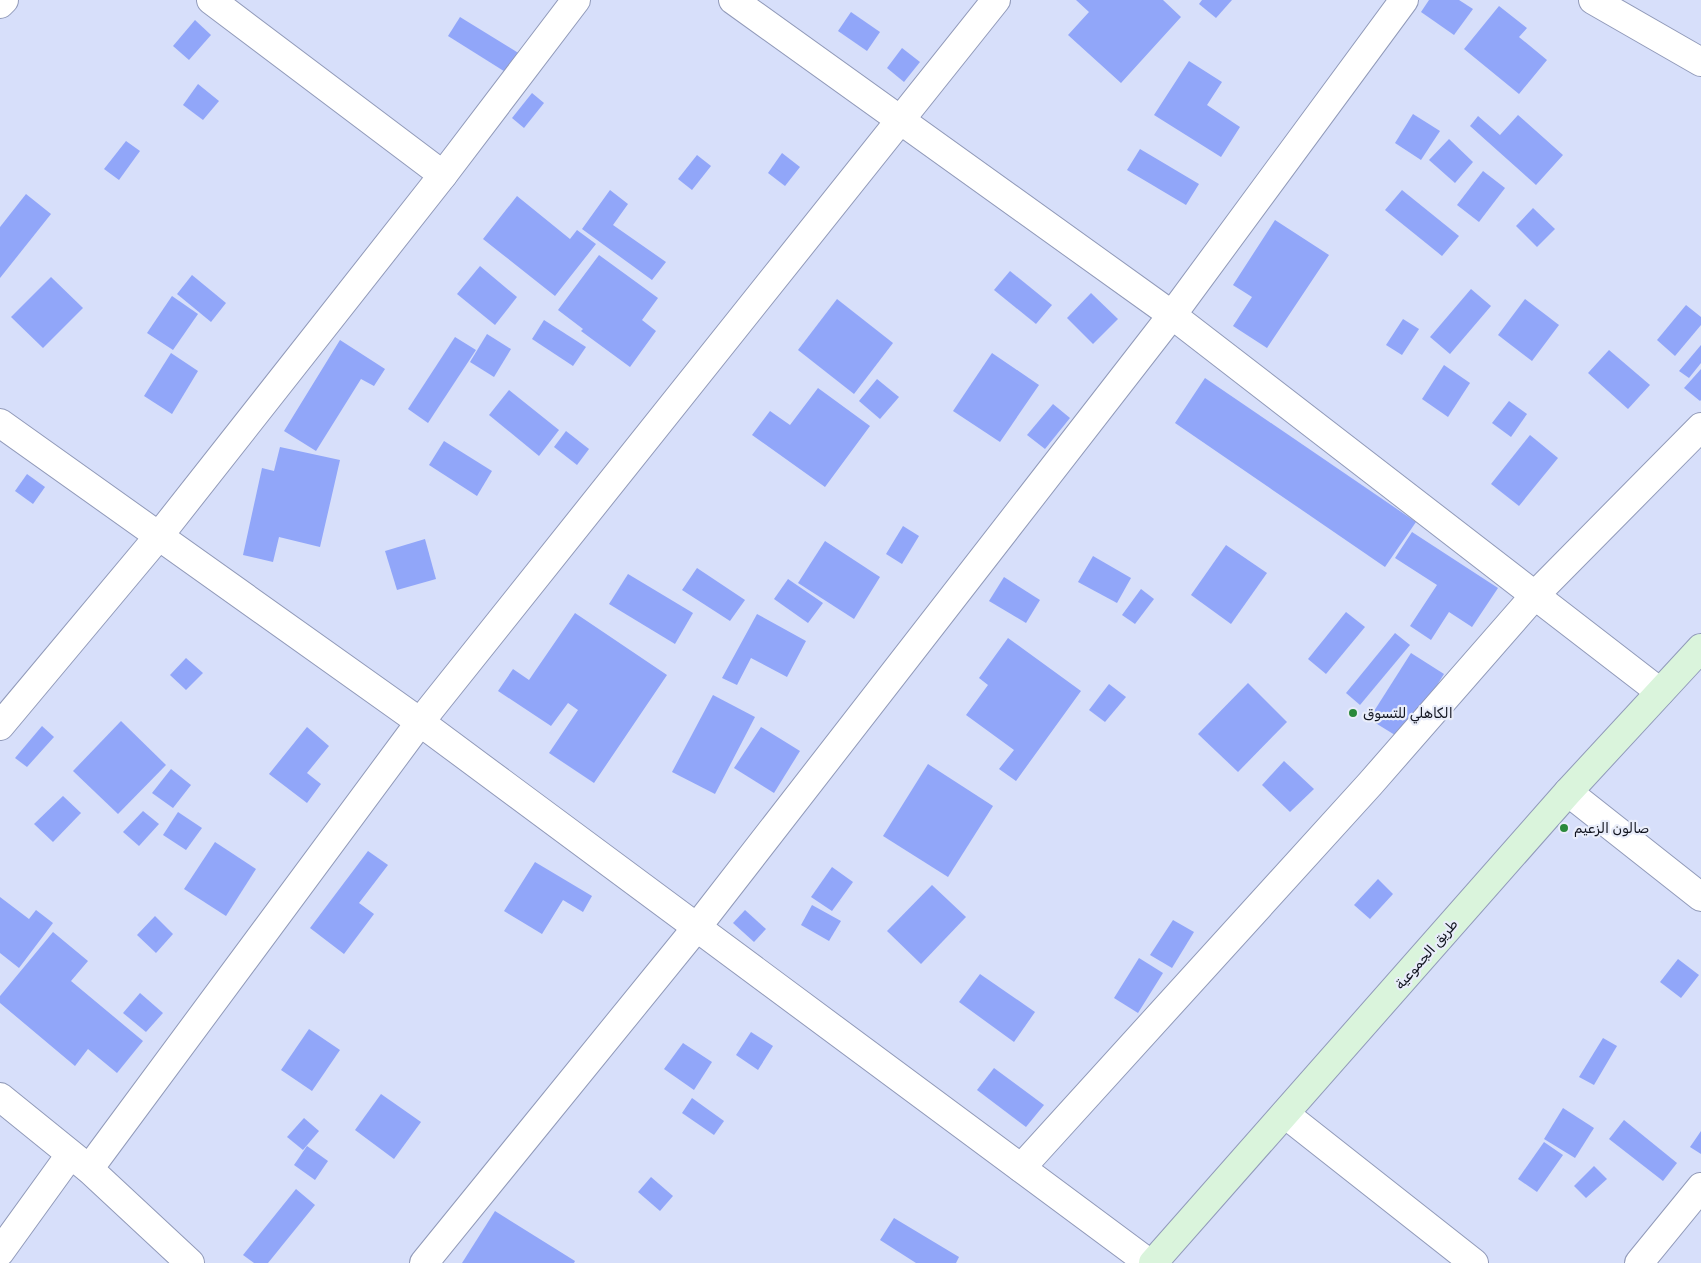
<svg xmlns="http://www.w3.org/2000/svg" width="1701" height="1263" font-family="Rubik,'Noto Naskh Arabic',sans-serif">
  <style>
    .building { fill: #91a6f9 }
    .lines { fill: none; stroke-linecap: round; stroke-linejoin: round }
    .minor-casing { stroke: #919ab9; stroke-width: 30 }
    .secondary-casing { stroke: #919ab9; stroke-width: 30 }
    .minor { stroke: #fff; stroke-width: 28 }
    .secondary { stroke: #daf4dc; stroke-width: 28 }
    .poi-dot { fill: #2a893b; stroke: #e9edfa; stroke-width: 2 }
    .labels { text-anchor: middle; stroke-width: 4.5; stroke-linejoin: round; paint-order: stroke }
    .poi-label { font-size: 14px; fill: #11141f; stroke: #e9edfa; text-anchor: start }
    .street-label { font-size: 14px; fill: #11141f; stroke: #e9edfa }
  </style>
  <rect width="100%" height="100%" fill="#d7dffa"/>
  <!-- building -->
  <g class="building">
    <path d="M1076 0H1163L1181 17 1121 83 1068 35 1089 12Z"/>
    <path d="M1202 0H1232L1216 18 1199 4Z"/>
    <path d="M1429 0H1459L1473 9 1454 35 1421 12Z"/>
    <path d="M1499 6 1527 28 1519 37 1547 60 1519 94 1464 49Z"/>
    <path d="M851 12 880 32 867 51 838 31Z"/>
    <path d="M460 17 520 54 507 73 448 36Z"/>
    <path d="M195 20 211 35 189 60 173 46Z"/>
    <path d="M902 48 920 62 904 82 887 68Z"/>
    <path d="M1189 61 1222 82 1207 105 1240 127 1221 157 1154 115Z"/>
    <path d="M198 84 219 101 203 120 183 105Z"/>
    <path d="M532 93 544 103 524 128 512 118Z"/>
    <path d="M1413 114 1440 131 1421 160 1395 143Z"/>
    <path d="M1518 115 1563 155 1536 185 1470 126 1478 116 1500 135Z"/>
    <path d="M1449 139 1473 162 1455 183 1429 160Z"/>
    <path d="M126 141 140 151 119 180 104 169Z"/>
    <path d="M1140 149 1199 184 1186 205 1127 170Z"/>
    <path d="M782 153 800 167 785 186 768 173Z"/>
    <path d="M697 155 711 166 692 190 678 179Z"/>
    <path d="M1483 171 1505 188 1479 222 1457 205Z"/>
    <path d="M610 190 628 204 613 225 666 262 652 280 582 229Z"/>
    <path d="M1402 190 1459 236 1442 256 1385 210Z"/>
    <path d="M26 194 51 214 0 278V227Z"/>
    <path d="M517 196 570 239 577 230 596 244 555 296 483 239Z"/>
    <path d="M1533 208 1555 229 1537 247 1516 226Z"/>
    <path d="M1275 220 1329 255 1267 348 1233 326 1252 297 1233 285Z"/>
    <path d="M599 255 658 298 642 320 656 331 630 367 581 331 583 329 558 310Z"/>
    <path d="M480 266 517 297 495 325 457 294Z"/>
    <path d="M1010 271 1052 305 1036 324 994 290Z"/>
    <path d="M192 275 226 303 211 322 177 294Z"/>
    <path d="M51 277 83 308 43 348 11 317Z"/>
    <path d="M1471 289 1491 306 1450 354 1430 337Z"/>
    <path d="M1091 293 1118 319 1093 344 1067 318Z"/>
    <path d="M172 296 198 314 173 350 147 333Z"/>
    <path d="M837 299 893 343 854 394 798 350Z"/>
    <path d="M1525 299 1559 325 1532 361 1498 335Z"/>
    <path d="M1686 305 1701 317V325L1675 356 1657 340Z"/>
    <path d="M1403 319 1419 329 1402 355 1386 345Z"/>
    <path d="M544 320 586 347 573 366 532 339Z"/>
    <path d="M487 334 511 349 494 377 470 362Z"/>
    <path d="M455 337 476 350 428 423 408 409Z"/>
    <path d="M340 340 385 369 374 386 361 379 316 451 284 431Z"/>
    <path d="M1701 345V363L1689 378 1679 371Z"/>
    <path d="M1609 350 1650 385 1628 409 1588 373Z"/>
    <path d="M171 353 198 371 172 414 144 396Z"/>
    <path d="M992 353 1039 385 1000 442 953 411Z"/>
    <path d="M1444 365 1470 383 1448 417 1422 399Z"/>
    <path d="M1701 369V400L1700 401 1684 388Z"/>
    <path d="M1205 378 1416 522 1385 567 1175 423Z"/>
    <path d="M877 379 899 397 880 419 859 401Z"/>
    <path d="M818 388 870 426 825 487 752 435 770 411 790 425Z"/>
    <path d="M509 390 559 430 539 456 489 415Z"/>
    <path d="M1509 401 1527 414 1511 437 1492 423Z"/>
    <path d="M1053 404 1070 418 1045 449 1027 435Z"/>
    <path d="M566 431 589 449 577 465 554 447Z"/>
    <path d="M1530 435 1558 458 1519 506 1491 484Z"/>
    <path d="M444 441 492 471 477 496 429 465Z"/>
    <path d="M280 447 340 460 320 547 279 537 273 562 243 555 262 468 274 471Z"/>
    <path d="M27 474 45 487 33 504 15 491Z"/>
    <path d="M903 526 919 536 902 564 886 554Z"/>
    <path d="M1412 532 1498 588 1472 627 1449 612 1431 640 1410 626 1437 585 1395 558Z"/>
    <path d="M425 539 436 579 397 590 385 551Z"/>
    <path d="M825 541 880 577 854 619 798 583Z"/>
    <path d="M1226 545 1267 573 1231 624 1191 595Z"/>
    <path d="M1093 556 1131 578 1117 603 1078 582Z"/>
    <path d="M697 568 745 600 730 621 682 590Z"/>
    <path d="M628 574 693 613 675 644 609 604Z"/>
    <path d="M1004 577 1040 600 1026 623 989 601Z"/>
    <path d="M788 579 823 603 808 623 774 599Z"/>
    <path d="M1141 589 1154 599 1135 624 1122 615Z"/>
    <path d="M1346 612 1365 627 1326 674 1308 659Z"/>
    <path d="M575 613 667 675 594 783 549 753 578 710 568 703 551 726 498 691 513 669 529 680Z"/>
    <path d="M757 614 806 641 787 677 751 658 737 685 722 678Z"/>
    <path d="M1395 633 1410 645 1360 705 1346 693Z"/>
    <path d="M1008 638 1081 691 1016 781 999 769 1014 750 966 715 988 685 979 678Z"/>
    <path d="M1411 653 1444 674 1403 740 1369 719Z"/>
    <path d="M186 658 203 673 186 690 170 675Z"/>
    <path d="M1248 683 1287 722 1238 772 1198 734Z"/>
    <path d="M1109 684 1126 697 1105 722 1089 710Z"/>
    <path d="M713 695 755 717 715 794 672 772Z"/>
    <path d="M121 721 166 765 118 814 73 771Z"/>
    <path d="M42 726 54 737 27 767 15 758Z"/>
    <path d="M307 727 329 746 307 773 321 784 307 803 269 774Z"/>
    <path d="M761 727 800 751 774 793 734 768Z"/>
    <path d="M1284 761 1314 789 1290 812 1262 785Z"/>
    <path d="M928 764 993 806 948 877 883 836Z"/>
    <path d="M171 769 191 785 173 808 152 793Z"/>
    <path d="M63 796 81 813 53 842 34 824Z"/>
    <path d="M143 811 159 824 139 846 123 832Z"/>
    <path d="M178 812 202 828 186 850 163 835Z"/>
    <path d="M215 842 256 869 226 916 184 889Z"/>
    <path d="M368 851 388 865 359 903 374 914 344 954 310 928Z"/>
    <path d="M535 862 592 896 583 912 563 900 542 934 504 911Z"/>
    <path d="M832 867 853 882 832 911 811 897Z"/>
    <path d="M1378 879 1393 894 1370 919 1354 905Z"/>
    <path d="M932 885 966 917 921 964 887 931Z"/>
    <path d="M0 897 29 919 36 910 53 923 19 968 0 953Z"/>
    <path d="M812 905 841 921 829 941 801 925Z"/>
    <path d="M745 910 766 929 754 942 733 923Z"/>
    <path d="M155 916 173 934 156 953 137 935Z"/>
    <path d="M1173 920 1194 932 1172 968 1150 955Z"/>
    <path d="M53 932 88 961 71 981 143 1041 117 1073 88 1049 75 1066 0 1003V996Z"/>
    <path d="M1139 958 1163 973 1138 1013 1114 998Z"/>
    <path d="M1678 959 1699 975 1681 998 1660 982Z"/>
    <path d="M980 974 1035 1012 1014 1042 959 1002Z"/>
    <path d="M140 993 163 1013 146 1032 123 1013Z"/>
    <path d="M309 1029 340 1050 312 1091 281 1070Z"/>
    <path d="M751 1032 773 1046 758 1070 736 1055Z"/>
    <path d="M1603 1038 1617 1046 1594 1085 1579 1077Z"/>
    <path d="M683 1043 712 1062 694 1090 664 1069Z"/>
    <path d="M994 1068 1044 1105 1026 1127 977 1090Z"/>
    <path d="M381 1094 421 1122 394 1159 355 1130Z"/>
    <path d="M692 1098 724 1121 714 1135 682 1113Z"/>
    <path d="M1563 1108 1594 1128 1575 1158 1544 1139Z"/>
    <path d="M304 1118 319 1131 303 1150 287 1137Z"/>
    <path d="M1624 1120 1677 1163 1663 1181 1609 1139Z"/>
    <path d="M1701 1131V1154L1690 1147Z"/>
    <path d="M1544 1142 1563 1155 1537 1192 1518 1179Z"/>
    <path d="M307 1146 328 1161 315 1180 294 1165Z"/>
    <path d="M1594 1166 1607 1179 1586 1198 1574 1186Z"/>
    <path d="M651 1177 673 1196 660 1211 638 1192Z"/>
    <path d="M296 1189 315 1205 268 1263H254L243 1255Z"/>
    <path d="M495 1211 575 1261 574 1263H462Z"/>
    <path d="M894 1218 959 1257 956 1263H916L880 1240Z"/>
  </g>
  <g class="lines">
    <defs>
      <g id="minor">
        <path d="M211 0 443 175"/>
        <path d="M733 0 1172 315 1660 692"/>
        <path d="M1593 0 1701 62"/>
        <path d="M0 4 4 0"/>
        <path d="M0 423 420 722 1149 1263"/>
        <path d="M0 726 158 537 443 175 576 0"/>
        <path d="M1568 792 1701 897"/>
        <path d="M0 1097 89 1169 190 1263"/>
        <path d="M1285 1114 1474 1263"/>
        <path d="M1021 1168 1370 784 1536 594 1701 427"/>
        <path d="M89 1169 420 722 996 0"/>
        <path d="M0 1252 70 1155"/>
        <path d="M424 1263 697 927 1172 315 1404 0"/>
        <path d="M1639 1263 1701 1187"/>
      </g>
      <path id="secondary" d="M1153 1263 1568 792 1701 648"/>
    </defs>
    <!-- minor casing -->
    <use href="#minor" class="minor-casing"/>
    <!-- secondary casing -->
    <use href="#secondary" class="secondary-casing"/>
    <!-- minor -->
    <use href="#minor" class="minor"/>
    <!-- secondary -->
    <use href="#secondary" class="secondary"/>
  </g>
  <!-- markers -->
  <g class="poi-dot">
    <circle cx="1353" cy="713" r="5"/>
    <circle cx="1564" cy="828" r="5"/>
  </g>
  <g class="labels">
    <!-- poi labels -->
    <g class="poi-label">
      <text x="1363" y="718">الكاهلي للتسوق</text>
      <text x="1574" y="833">صالون الزعيم</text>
    </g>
    <!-- street labels -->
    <g class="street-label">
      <text transform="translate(1426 954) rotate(-49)" y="5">طريق الجموعية</text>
    </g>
  </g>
</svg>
